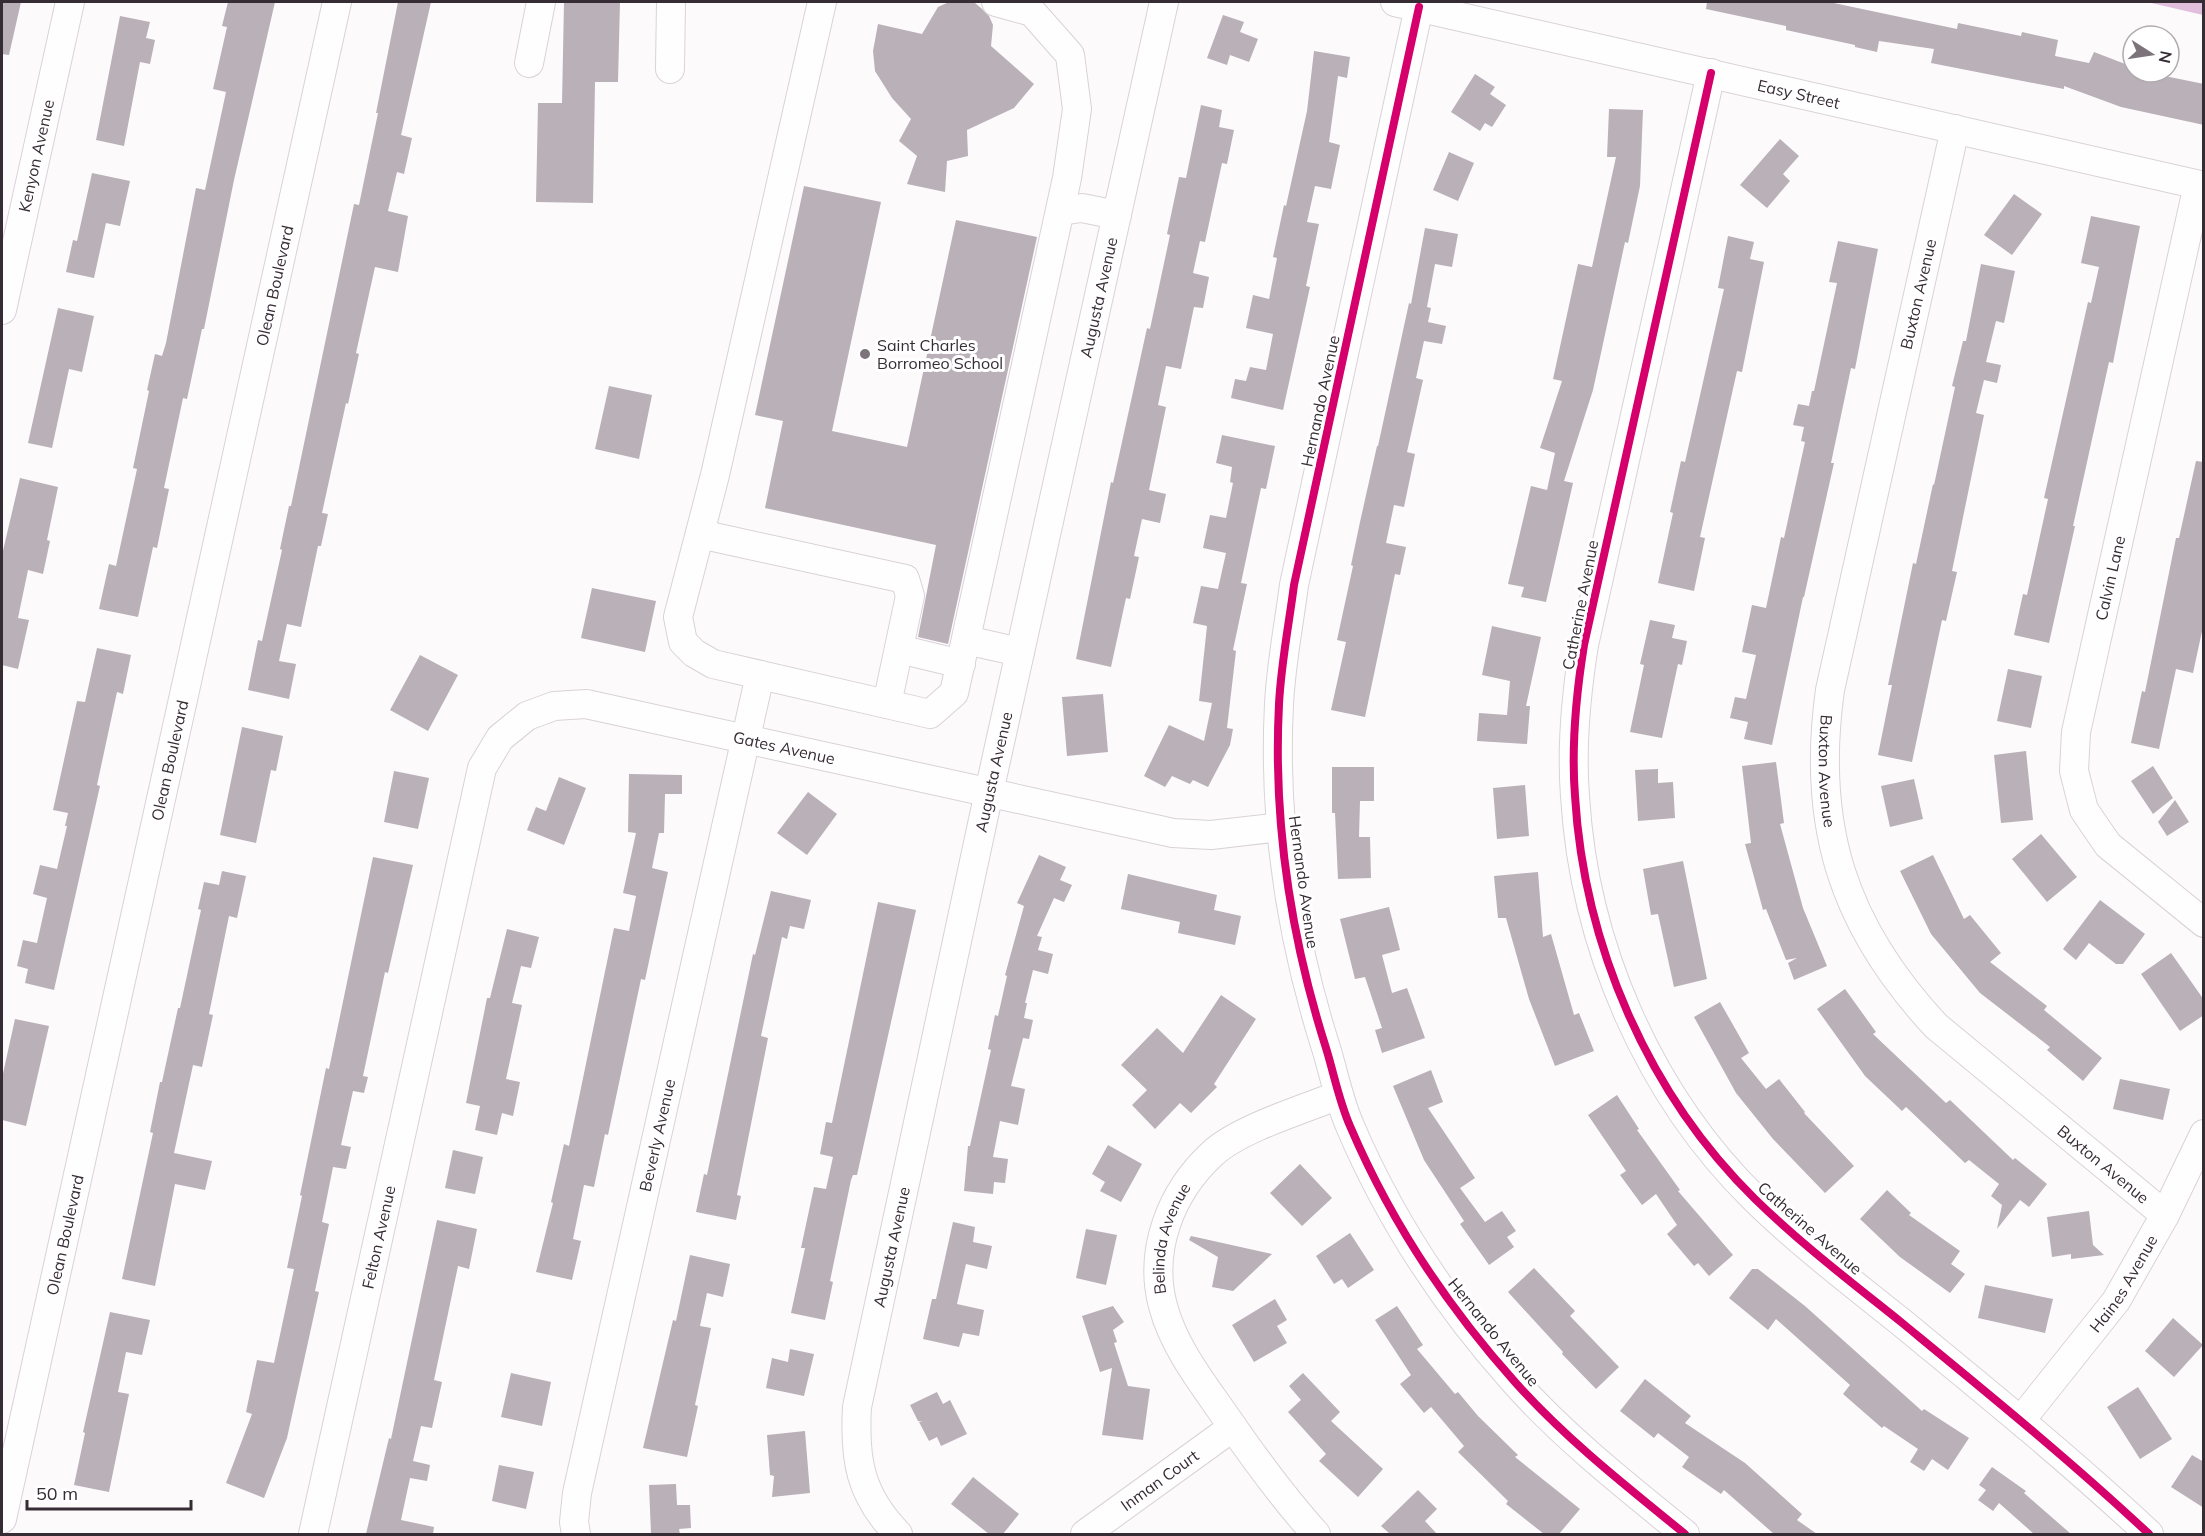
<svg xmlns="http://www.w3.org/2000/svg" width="2205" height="1536" font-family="Mulish,sans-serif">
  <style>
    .water { fill: #e1bfdc }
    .building { fill: #b9b0b8 }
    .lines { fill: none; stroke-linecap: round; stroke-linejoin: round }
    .minor-casing { stroke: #d9d2d7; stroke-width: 30 }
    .minor { stroke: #fffeff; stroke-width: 28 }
    .cycleway-casing { stroke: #fff; stroke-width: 11 }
    .cycleway { stroke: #d6006c; stroke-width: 8 }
    .poi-dot { fill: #7c747a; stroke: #fff; stroke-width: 2 }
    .labels { text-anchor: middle; stroke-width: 6; stroke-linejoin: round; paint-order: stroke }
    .street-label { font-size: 16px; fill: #362c34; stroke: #fff }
    .poi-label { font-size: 16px; fill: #362c34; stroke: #fff; text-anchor: start }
  </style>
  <rect width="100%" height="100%" fill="#fdfafc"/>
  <!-- water -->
  <path class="water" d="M2147 2H2203V15Z"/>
  <!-- building -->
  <g class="building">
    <path d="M2 2H21L9 55 2 54Z"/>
    <path d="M228 2H275L234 180 204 329H202L187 399 183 398 164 488 169 489 157 548 153 547 138 617 99 609 109 564 116 566 137 469 133 468 149 391 147 390 155 354 162 356 166 343 196 188 205 190 226 92 213 89 227 27 222 26Z"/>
    <path d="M398 2H431L401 135 412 138 404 174 397 172 388 211 408 216 398 272 375 267 356 353 359 354 348 404 346 403 322 513 328 514 321 546H318L301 627 287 624 279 661 296 664 289 699 248 690 258 640 262 641 282 550 280 549 289 506H291L354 204 359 205 378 113H376Z"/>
    <path d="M564 2H620L618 82H595L593 203 536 202 538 103H562Z"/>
    <path d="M949 2H967L975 3 981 8 989 16 993 25 991 46 1034 84 1014 108 967 130 968 156 947 161 945 192 907 184 917 156 899 141 911 119 892 98 875 71 873 51 878 24 922 34 938 7Z"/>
    <path d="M1707 2H1829L1957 29 1958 23 2021 36 2022 32 2058 40 2055 56 2089 63 2094 52 2133 67V72H2145L2204 84V125L2121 107 2064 86V89L1931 63 1934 49 1879 41 1877 52 1855 47V45L1786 30V26L1706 9Z"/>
    <path d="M1223 15 1244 22 1240 32 1258 39 1249 62 1230 55 1227 65 1207 58Z"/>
    <path d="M120 16 150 22 146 38 155 40 150 64 140 62 124 146 96 140Z"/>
    <path d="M1314 51 1350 57 1347 78 1338 76 1329 142 1340 145 1331 189 1315 186 1307 222 1319 224 1306 286 1310 287 1283 410 1231 398 1235 379 1246 381 1250 367 1266 370 1273 334 1246 328 1253 295 1269 299 1277 258 1273 257 1284 205 1286 206 1307 111Z"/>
    <path d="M1475 74 1495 87 1490 94 1506 105 1492 127 1485 123 1480 131 1451 112Z"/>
    <path d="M1201 105 1222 110 1219 127 1234 130 1227 164 1222 163 1205 242 1200 241 1193 273 1209 277 1203 308 1194 307 1181 369 1166 366 1158 405 1166 407 1149 490 1166 494 1160 523 1142 519 1134 556 1139 557 1130 599 1126 598 1111 667 1076 659 1111 482 1113 483 1147 328 1150 329 1170 235 1167 234 1179 177 1186 178Z"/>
    <path d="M1609 109 1643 110 1640 186 1628 243 1625 242 1593 390 1564 481 1573 483 1546 602 1521 597 1524 587 1508 584 1531 486 1547 490 1555 453 1540 448 1562 381 1553 379 1578 264 1592 267 1616 157H1607Z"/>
    <path d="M1780 139 1799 156 1783 174 1790 181 1767 208 1740 185Z"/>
    <path d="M1449 152 1474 163 1458 201 1433 190Z"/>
    <path d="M92 173 130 181 120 226 106 223 94 278 66 272 73 240 77 241Z"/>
    <path d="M804 186 881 202 832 431 907 447 956 220 1037 237 948 644 918 637 936 545 765 508 783 421 755 415Z"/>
    <path d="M2014 194 2042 214 2012 255 1984 235Z"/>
    <path d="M2091 216 2140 226 2113 363 2109 362 2073 526H2075L2049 643 2014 635 2023 594 2027 595 2048 499 2044 498 2088 302 2091 303 2099 267 2081 263Z"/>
    <path d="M1425 228 1458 234 1452 267 1435 264 1427 307 1431 308 1428 322 1446 326 1442 344 1424 341 1416 378 1423 380 1407 452 1415 454 1404 507 1394 505 1386 543 1406 547 1400 575 1395 574 1365 717 1331 710 1346 642 1337 640 1353 566 1351 565 1360 522 1377 446H1378L1409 303 1411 304Z"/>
    <path d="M1728 236 1754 242 1750 259 1764 262 1742 372 1737 371 1700 537 1705 538 1694 591 1658 583 1673 513 1670 512 1681 461 1685 462 1724 289 1718 288Z"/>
    <path d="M1838 241 1878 249 1855 369 1851 368 1831 463H1834L1804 597H1803L1772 745 1744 739 1748 722 1730 718 1735 697 1746 699 1756 655 1742 652 1752 605 1766 608 1781 537 1784 538 1805 442 1801 441 1804 427 1793 425 1798 404 1809 406 1812 391H1814L1837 283 1829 282Z"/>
    <path d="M1981 264 2015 271 2004 323 1996 321 1986 362 2001 365 1997 383 1984 380 1976 413 1984 415 1952 571 1957 572 1946 621 1942 620 1912 762 1878 755 1892 685H1888L1903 612 1913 563 1916 564 1933 484 1934 485 1955 387 1952 386 1963 341H1966Z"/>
    <path d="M58 308 94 316 82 372 69 369 52 448 28 443Z"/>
    <path d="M609 386 652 395 639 459 595 449Z"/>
    <path d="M1222 435 1275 446 1266 489 1261 488 1241 583 1247 584 1233 650 1236 651 1227 728 1233 729 1230 745 1208 787 1193 780 1190 784 1172 776 1165 787 1144 776 1169 725 1204 741 1212 703 1199 701 1207 626 1193 623 1201 586 1218 589 1226 553 1203 548 1210 515 1226 518 1233 483 1230 482 1232 467 1216 463Z"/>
    <path d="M2196 461 2204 462V622L2193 673 2176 669 2159 749 2131 743 2142 691 2145 692 2176 538H2179Z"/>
    <path d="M20 478 58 487 47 540 50 541 43 574 28 570 18 618 29 620 18 669 2 665V555Z"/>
    <path d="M592 588 656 601 645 652 581 638Z"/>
    <path d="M1650 620 1675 625 1672 638 1687 641 1682 665 1678 664 1662 738 1630 732 1644 665 1640 664Z"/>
    <path d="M1492 626 1541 637 1526 706H1530L1527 744 1477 741 1479 713 1507 715 1510 681 1482 675Z"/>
    <path d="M97 648 131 655 123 694 117 692 97 785 100 786 54 990 25 983 28 969 17 966 23 940 37 943 47 898 33 894 40 865 57 869 67 826H65L68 813 53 810 77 701 85 702Z"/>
    <path d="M420 655 458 675 428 731 390 710Z"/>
    <path d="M2008 669 2042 676 2031 728 1997 721Z"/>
    <path d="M1103 694 1108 752 1067 756 1062 697Z"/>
    <path d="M242 727 283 736 276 771 271 770 256 843 220 835Z"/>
    <path d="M2026 751 2033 820 2001 823 1994 755Z"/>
    <path d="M1776 762 1784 823 1780 824 1803 908 1827 966 1794 980 1788 963 1797 958 1786 960 1766 909 1763 910 1745 844 1751 843 1742 766Z"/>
    <path d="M2153 766 2173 798 2153 814 2131 781Z"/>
    <path d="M1332 767H1374V801H1360L1359 837H1370L1371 878 1338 879 1335 813H1332Z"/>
    <path d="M1658 769V783L1673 782 1675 818 1638 821 1635 770Z"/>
    <path d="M394 771 429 778 418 829 384 822Z"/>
    <path d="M629 774 682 775V794H665L664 833H659L652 868 668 872 645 980 641 979 608 1135 605 1134 594 1187 584 1185 573 1239 581 1241 572 1280 536 1272 553 1203 551 1202 564 1144 569 1146 614 928 629 931 636 896 623 893 636 833 628 832Z"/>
    <path d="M559 777 586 788 564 845 527 830 536 807 546 811Z"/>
    <path d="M1914 779 1923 819 1890 827 1881 786Z"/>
    <path d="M1525 785 1529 836 1497 839 1493 788Z"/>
    <path d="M808 792 837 814 807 855 777 833Z"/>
    <path d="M2175 800 2189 822 2167 836 2158 822Z"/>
    <path d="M2041 834 2077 877 2047 902 2012 859Z"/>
    <path d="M1039 855 1066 867 1060 880 1072 885 1064 902 1054 898 1037 936 1042 937 1038 950 1053 954 1048 974 1033 970 1025 1003H1027L1024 1018 1033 1020 1029 1039 1023 1038 1011 1086 1025 1089 1018 1125 1000 1121 993 1157 1008 1159 1005 1183 994 1182 993 1194 964 1191 968 1146H970L991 1050 988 1049 995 1015 998 1016 1007 976 1005 975 1024 906 1017 903Z"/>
    <path d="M1933 855 1964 919 1970 915 2001 953 1990 962 2047 1006 2044 1010 2102 1058 2083 1081 2047 1050 2050 1047 1980 993 1931 934 1900 871Z"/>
    <path d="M373 857 413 865 388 973 385 972 363 1076 368 1077 364 1093 353 1091 341 1145 351 1147 346 1169 333 1167 322 1222 329 1224 315 1291 319 1292 287 1438 264 1498 226 1483 252 1414 246 1412 257 1360 274 1363 294 1269 287 1268 302 1196 300 1195 326 1068 329 1069Z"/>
    <path d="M1683 861 1707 979 1674 987 1658 914 1651 915 1643 869Z"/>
    <path d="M222 871 246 876 237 918 229 916 209 1014 213 1015 202 1067 193 1065 174 1153 212 1161 205 1190 175 1184 155 1286 122 1279 153 1133 150 1132 160 1082H162L178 1008H180L201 910 198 909 204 882 219 885Z"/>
    <path d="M1538 872 1543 937 1551 934 1574 1015 1579 1013 1594 1051 1555 1066 1529 999 1506 918H1498L1494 876Z"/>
    <path d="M1128 874 1217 895 1214 910 1241 916 1235 945 1178 933 1180 922 1121 909Z"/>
    <path d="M771 891 811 900 804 929 790 926 787 939 782 937 761 1036 768 1038 737 1195 741 1196 736 1220 696 1212 704 1174 707 1175 753 954 755 955Z"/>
    <path d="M2100 900 2145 934 2123 964H2116L2089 943 2076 960 2063 949Z"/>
    <path d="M878 902 916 910 857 1175H853L851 1180 830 1281 833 1282 825 1320 791 1313 805 1248H801L814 1187 826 1189 833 1157 820 1154 826 1122 832 1123Z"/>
    <path d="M1389 907 1400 950 1382 955 1392 993 1407 988 1425 1038 1382 1053 1375 1030 1382 1028 1365 977 1355 979 1340 919Z"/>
    <path d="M507 929 539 937 531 968 521 966 512 1003 522 1005 506 1079 520 1082 513 1116 502 1113 497 1135 475 1130 480 1106 466 1103 487 998H490Z"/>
    <path d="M2171 953 2204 1000V1015L2180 1031 2141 974Z"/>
    <path d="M1845 989 1876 1032 1873 1034 1946 1103 1950 1100 2013 1160 2015 1158 2047 1184 2029 1207 2020 1200 1997 1229 2002 1205 1991 1196 1999 1184 1969 1160 1965 1163 1906 1107 1902 1111 1865 1076 1817 1009Z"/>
    <path d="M1221 995 1256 1019 1214 1084 1217 1087 1191 1113 1180 1103 1155 1129 1132 1105 1147 1090 1121 1065 1157 1028 1183 1053Z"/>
    <path d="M1720 1002 1749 1053 1741 1058 1766 1089 1779 1079 1805 1112 1804 1113 1854 1166 1825 1193 1773 1139 1736 1093 1694 1017Z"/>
    <path d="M15 1019 49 1026 26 1126 2 1120V1078Z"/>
    <path d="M1431 1070 1443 1102 1428 1108 1475 1178 1460 1188 1485 1222 1502 1211 1516 1231 1507 1237 1514 1247 1489 1265 1460 1224 1464 1221 1424 1160 1393 1086Z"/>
    <path d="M2120 1079 2170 1089 2163 1120 2113 1109Z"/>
    <path d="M1617 1095 1639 1129 1637 1130 1680 1190 1678 1191 1733 1255 1709 1276 1698 1263 1694 1266 1667 1234 1677 1225 1656 1194 1642 1205 1620 1175 1626 1171 1588 1115Z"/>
    <path d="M1108 1145 1142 1164 1121 1202 1100 1191 1105 1182 1092 1174Z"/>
    <path d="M453 1150 483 1157 475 1194 445 1188Z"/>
    <path d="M1300 1164 1332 1198 1302 1226 1270 1193Z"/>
    <path d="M1887 1190 1911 1213 1909 1215 1960 1251 1951 1264 1965 1274 1950 1293 1900 1257 1860 1219Z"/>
    <path d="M2089 1211 2093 1245 2104 1255 2071 1259V1254L2052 1257 2047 1217Z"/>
    <path d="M437 1220 477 1229 469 1269 458 1266 434 1380 442 1382 432 1428 421 1426 413 1461 430 1465 427 1481 410 1478 401 1520 434 1527 433 1534H366L389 1438 391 1439Z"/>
    <path d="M953 1222 975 1227 973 1242 992 1246 987 1269 966 1264 957 1304 984 1310 979 1336 963 1333 959 1347 923 1339 932 1299H936Z"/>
    <path d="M1086 1229 1117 1235 1106 1285 1076 1278Z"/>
    <path d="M1350 1233 1374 1270 1348 1288 1342 1279 1334 1284 1316 1256Z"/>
    <path d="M1191 1236 1272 1254 1233 1291 1212 1287 1218 1257 1189 1240Z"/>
    <path d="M690 1255 730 1264 723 1297 707 1293 700 1326 711 1328 695 1405 698 1406 687 1457 643 1448 673 1320 676 1321Z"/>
    <path d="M1534 1268 1575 1311 1570 1316 1619 1367 1596 1389 1562 1354 1563 1352 1508 1292Z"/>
    <path d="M1752 1269H1758L1805 1306 1922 1411 1924 1409 1969 1438 1948 1470 1932 1459 1924 1471 1910 1462 1918 1449 1884 1426 1882 1428 1843 1394 1850 1385 1776 1319 1768 1330 1729 1298Z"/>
    <path d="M1985 1285 2053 1299 2045 1333 1978 1318Z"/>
    <path d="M1275 1299 1287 1320 1277 1326 1287 1343 1254 1362 1232 1325Z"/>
    <path d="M1113 1306 1124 1322 1113 1330 1117 1342 1114 1343 1128 1386 1150 1389 1143 1440 1102 1435 1112 1368 1100 1372 1082 1316Z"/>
    <path d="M1397 1306 1423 1345 1417 1349 1455 1394 1458 1392 1478 1416 1518 1455 1515 1457 1580 1509 1559 1534H1544L1506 1504 1508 1501 1458 1452 1464 1446 1431 1407 1424 1413 1400 1384 1411 1375 1375 1320Z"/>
    <path d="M110 1312 150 1320 142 1355 126 1352 118 1392 129 1394 109 1492 74 1485 85 1433 83 1432Z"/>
    <path d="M2173 1318 2203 1345 2174 1377 2145 1351Z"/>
    <path d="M790 1349 814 1354 804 1396 766 1388 772 1358 788 1362Z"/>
    <path d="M511 1373 551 1382 542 1426 501 1417Z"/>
    <path d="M1303 1373 1340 1412 1331 1421 1383 1469 1358 1497 1319 1461 1326 1454 1288 1412 1301 1400 1289 1386Z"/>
    <path d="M1645 1379 1691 1416 1685 1423 1745 1463 1802 1514 1797 1520 1817 1534H1774L1724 1490 1721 1494 1682 1467 1689 1457 1658 1433 1654 1438 1620 1411Z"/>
    <path d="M2138 1387 2172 1439 2140 1459 2107 1407Z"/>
    <path d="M937 1392 943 1404 950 1400 967 1434 941 1446 937 1437 929 1441 919 1422H923L918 1421 910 1405Z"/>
    <path d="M805 1431 810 1493 772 1497 774 1476 770 1475 767 1435Z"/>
    <path d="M2192 1455 2204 1462V1508L2171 1487Z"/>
    <path d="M499 1465 534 1472 526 1509 492 1501Z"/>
    <path d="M1992 1467 2026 1491 2024 1493 2071 1534H2034L1999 1503 1993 1511 1978 1500 1986 1490 1979 1485Z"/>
    <path d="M973 1477 1019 1514 1003 1534H989L951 1504Z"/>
    <path d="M676 1484 677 1505H690L691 1528 679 1529 680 1534H651L649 1485Z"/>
    <path d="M1418 1490 1437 1509 1425 1521 1437 1534H1390L1381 1526Z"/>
  </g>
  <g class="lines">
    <defs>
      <g id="minor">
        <path d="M822 2 715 475 678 617 683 642 694 653 713 664 930 714 954 693 1067 178 1077 109 1070 55 1032 12 996 2"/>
        <path id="s1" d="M1395 2 2204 186"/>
        <path d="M1419 7 1294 585C1289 624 1281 664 1279 704 1273 820 1291 938 1326 1048 1334 1074 1339 1101 1350 1126 1390 1220 1447 1306 1515 1382 1566 1439 1626 1486 1685 1534"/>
        <path d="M529 63 541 2"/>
        <path d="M670 69 671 2"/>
        <path d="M1711 73 1584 645C1576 695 1571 745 1575 796 1584 945 1648 1094 1755 1199 1800 1243 1851 1282 1901 1322 1985 1391 2070 1460 2149 1534"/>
        <path id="s2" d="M1955 129 1830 690C1811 826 1843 926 1936 1026L2165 1215"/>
        <path d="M2198 185 2076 732 2074 771 2084 810 2108 845 2204 923"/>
        <path d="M1060 211 1082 208 1117 215"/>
        <path id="s3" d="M2 310 70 2"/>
        <path d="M700 534 905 579 910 596 887 704"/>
        <path d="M966 640 1020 652"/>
        <path d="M899 649 961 664"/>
        <path id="s4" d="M2021 1420 2116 1301 2165 1215 2204 1134"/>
        <path id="s5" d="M2 1519 337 2"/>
        <path id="s6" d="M313 1534 482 768 500 738 527 716 554 706 586 704 1173 833 1211 835 1281 827"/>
        <path id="s7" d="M576 1534 574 1522 577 1493 760 675"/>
        <path id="s8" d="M898 1534C860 1495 854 1460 857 1407L989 792 1164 2"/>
        <path id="s9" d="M1085 1534 1233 1427"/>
        <path id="s10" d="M1316 1534C1284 1499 1255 1459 1228 1420 1204 1385 1174 1348 1163 1306 1148 1250 1171 1192 1212 1154 1238 1129 1304 1109 1339 1095"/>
      </g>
    </defs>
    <!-- minor casing -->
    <use href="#minor" class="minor-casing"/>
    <!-- minor -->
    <use href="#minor" class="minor"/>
    <defs>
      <g id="cycleway">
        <path d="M1419 7 1294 585C1289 624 1281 664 1279 704 1273 820 1291 938 1326 1048 1334 1074 1339 1101 1350 1126 1390 1220 1447 1306 1515 1382 1566 1439 1626 1486 1685 1534"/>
        <path d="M1711 73 1584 645C1576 695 1571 745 1575 796 1584 945 1648 1094 1755 1199 1800 1243 1851 1282 1901 1322 1985 1391 2070 1460 2149 1534"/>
      </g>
    </defs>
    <!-- cycleway casing -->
    <use href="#cycleway" class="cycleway-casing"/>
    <!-- cycleway -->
    <use href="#cycleway" class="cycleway"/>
  </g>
  <!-- markers -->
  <circle class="poi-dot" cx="865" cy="354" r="6"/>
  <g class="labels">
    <!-- street labels -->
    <g class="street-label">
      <text dy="6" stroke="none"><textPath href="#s1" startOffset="414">Easy Street</textPath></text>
      <text dy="6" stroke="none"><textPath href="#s3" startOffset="158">Kenyon Avenue</textPath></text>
      <text dy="6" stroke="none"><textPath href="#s5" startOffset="1263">Olean Boulevard</textPath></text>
      <text transform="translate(1918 294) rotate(-77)" y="6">Buxton Avenue</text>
      <text dy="6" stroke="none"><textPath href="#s8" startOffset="1274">Augusta Avenue</textPath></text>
      <text transform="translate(1320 401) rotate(-78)" y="6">Hernando Avenue</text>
      <text transform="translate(2110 578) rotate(-77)" y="6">Calvin Lane</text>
      <text transform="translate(1580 605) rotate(-79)" y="6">Catherine Avenue</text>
      <text dy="6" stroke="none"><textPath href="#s6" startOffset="1118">Gates Avenue</textPath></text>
      <text dy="6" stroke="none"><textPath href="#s5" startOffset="777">Olean Boulevard</textPath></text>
      <text dy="6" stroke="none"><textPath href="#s2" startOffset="656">Buxton Avenue</textPath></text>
      <text dy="6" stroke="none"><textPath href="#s8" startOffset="788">Augusta Avenue</textPath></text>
      <text transform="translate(1304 882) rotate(82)" y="6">Hernando Avenue</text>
      <text dy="6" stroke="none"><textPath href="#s7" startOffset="408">Beverly Avenue</textPath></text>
      <text dy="6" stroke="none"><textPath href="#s2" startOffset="1158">Buxton Avenue</textPath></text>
      <text transform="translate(1810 1228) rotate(41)" y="6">Catherine Avenue</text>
      <text dy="6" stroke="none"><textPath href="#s5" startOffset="291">Olean Boulevard</textPath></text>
      <text dy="6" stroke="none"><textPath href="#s6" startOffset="304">Felton Avenue</textPath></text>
      <text dy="6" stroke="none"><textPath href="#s10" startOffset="346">Belinda Avenue</textPath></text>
      <text dy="6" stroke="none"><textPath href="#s8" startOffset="302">Augusta Avenue</textPath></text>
      <text dy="6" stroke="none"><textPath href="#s4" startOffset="171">Haines Avenue</textPath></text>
      <text transform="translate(1494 1332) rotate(51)" y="6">Hernando Avenue</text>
      <text dy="6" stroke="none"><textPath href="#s9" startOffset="92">Inman Court</textPath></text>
    </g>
    <!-- poi labels -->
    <g class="poi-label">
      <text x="877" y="351">Saint Charles<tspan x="877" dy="18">Borromeo School</tspan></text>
    </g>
  </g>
  <!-- border -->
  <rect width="2205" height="1536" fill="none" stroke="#362c34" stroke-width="6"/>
  <!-- north arrow -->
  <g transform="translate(2151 54) rotate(102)"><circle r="28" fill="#ffffff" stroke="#afabae" stroke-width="1.5"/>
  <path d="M0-4.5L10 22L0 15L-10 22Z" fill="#7c747a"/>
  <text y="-9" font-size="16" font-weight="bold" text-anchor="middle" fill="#362c34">N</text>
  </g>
  <!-- scale -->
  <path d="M27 1500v9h164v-9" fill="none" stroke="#362c34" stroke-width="3"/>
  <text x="36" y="1500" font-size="18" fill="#362c34" stroke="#ffffff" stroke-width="4.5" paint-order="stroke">50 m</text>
</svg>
